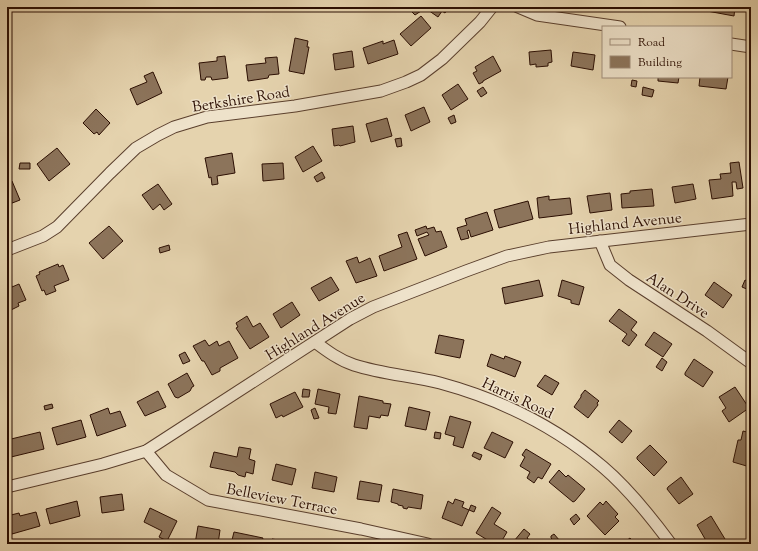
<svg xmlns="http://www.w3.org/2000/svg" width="758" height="551" font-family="'Sorts Mill Goudy',serif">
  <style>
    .building { fill: #8c745b; stroke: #2b0e02 }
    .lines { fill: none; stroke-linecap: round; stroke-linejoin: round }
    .minor-casing { stroke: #5a3f2d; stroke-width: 13 }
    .minor { stroke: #eee2ca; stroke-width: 11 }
    .labels { text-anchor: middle; stroke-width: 3; stroke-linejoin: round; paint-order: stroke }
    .street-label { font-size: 15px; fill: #2b0e02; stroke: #eee2ca }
  </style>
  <rect width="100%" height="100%" fill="#e5d3ae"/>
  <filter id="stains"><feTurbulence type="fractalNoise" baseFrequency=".005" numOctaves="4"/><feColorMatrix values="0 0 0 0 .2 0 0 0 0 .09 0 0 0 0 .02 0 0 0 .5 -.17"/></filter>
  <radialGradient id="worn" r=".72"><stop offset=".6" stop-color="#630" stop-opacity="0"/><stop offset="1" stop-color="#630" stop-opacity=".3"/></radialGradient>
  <!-- building -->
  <g class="building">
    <path d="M414 7H418L421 11 415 15 410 10Z"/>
    <path d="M431 7H449L445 13 442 11 438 17 428 10Z"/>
    <path d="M707 7H735L734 16 707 11Z"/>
    <path d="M421 16 431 28 411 46 400 34Z"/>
    <path d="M295 38 308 41 307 47H309L304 74 289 71Z"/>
    <path d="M394 40 398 54 368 64 363 48 383 41V44Z"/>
    <path d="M551 50 552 62 548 63V66L536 67V64L530 65 529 52Z"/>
    <path d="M352 51 354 67 335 70 333 54Z"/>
    <path d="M573 52 595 55 593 70 571 66Z"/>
    <path d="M225 56 228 78 212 80 211 77H206L205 80H201L199 63 217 61V57Z"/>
    <path d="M493 56 501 71 483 81V82L479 84 473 73 477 71 475 67Z"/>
    <path d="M277 57 279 74 269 75 268 78 248 81 246 65 266 63 265 58Z"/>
    <path d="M153 72 162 93 137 105 130 89 147 82 144 76Z"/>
    <path d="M658 77H679L678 83 658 81Z"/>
    <path d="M700 77H728L726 89 699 86Z"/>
    <path d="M632 80 637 81 636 87 631 86Z"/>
    <path d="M458 84 468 99 451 110 442 95Z"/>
    <path d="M483 87 487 93 481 97 477 91Z"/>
    <path d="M643 87 654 90 652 97 642 95Z"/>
    <path d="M424 107 430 122 411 131 405 115Z"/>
    <path d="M96 109 110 123 99 135 97 132 94 134 83 123Z"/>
    <path d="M454 115 456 122 451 124 448 118Z"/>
    <path d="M387 118 392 136 371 142 366 124Z"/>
    <path d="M353 126 355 142 340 146 339 145 334 146 332 129Z"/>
    <path d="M401 138 402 146 397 147 395 139Z"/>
    <path d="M313 146 322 161 303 172 295 157Z"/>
    <path d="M57 148 70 164 49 181 37 164Z"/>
    <path d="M232 153 235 173 217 176 218 184 212 185 211 177 209 178 205 158Z"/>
    <path d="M739 162 743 188 737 189 736 182H732L733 196 712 199 709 180 721 179 720 174 731 173 730 163Z"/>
    <path d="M20 163H30V169H19Z"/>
    <path d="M283 163 284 179 263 181 262 164Z"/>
    <path d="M322 172 325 178 317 182 314 177Z"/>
    <path d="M12 181 20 200 7 205V183Z"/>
    <path d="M158 184 172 204 164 210 160 204 153 210 142 195Z"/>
    <path d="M693 184 696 199 675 203 672 187Z"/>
    <path d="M652 189 654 206 622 208 621 194 630 193V191Z"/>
    <path d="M610 193 612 210 590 213 587 196Z"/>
    <path d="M549 196V200L570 198 572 214 539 218 537 198Z"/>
    <path d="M528 201 533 219 499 228 494 210Z"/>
    <path d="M487 212 493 230 471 237 469 230 467 231 469 238 461 240 457 228 467 225 465 219Z"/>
    <path d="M109 226 123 241 103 259 89 243Z"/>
    <path d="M426 226 427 229 434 227 436 232 441 231 447 247 425 256 418 239 429 235 427 232 417 236 415 230Z"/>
    <path d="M407 232 417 259 384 271 379 256 402 247 398 235Z"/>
    <path d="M169 245 170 250 160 253 159 248Z"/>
    <path d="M357 257 359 263 370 258 377 276 356 283 346 261Z"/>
    <path d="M58 264 59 267 63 265 69 280 54 286 56 291 46 295 44 290 42 291 36 276 40 274 39 272Z"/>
    <path d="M331 277 339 290 319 301 311 288Z"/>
    <path d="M539 280 543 296 505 304 502 288Z"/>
    <path d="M562 280 584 287 579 305 571 303V300L558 296Z"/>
    <path d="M745 280 751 283 749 290 742 287Z"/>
    <path d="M714 282 732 295 723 308 705 295Z"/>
    <path d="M11 283 12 287 19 284 26 300 18 303 19 306 9 311 7 307V285Z"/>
    <path d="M292 302 300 315 281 328 273 314Z"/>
    <path d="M619 309 637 322 631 330 637 335 629 346 622 341 627 334 609 321Z"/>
    <path d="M247 316 253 327 260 323 269 337 250 349 236 328 238 327 236 323Z"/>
    <path d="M654 332 672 344 663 357 645 345Z"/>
    <path d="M439 335 464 340 460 358 435 353Z"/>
    <path d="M205 340 209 346 217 341 219 346 229 341 238 358 220 368V371L212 375 204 361H202L193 346Z"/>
    <path d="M185 352 190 361 183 364 179 355Z"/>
    <path d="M491 354 504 359 505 356 521 362 515 377 487 366Z"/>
    <path d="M662 358 667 362 662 371 656 367Z"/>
    <path d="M694 359 713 372 703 387 685 375V373Z"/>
    <path d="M187 373 194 386 192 387 190 391 178 398 175 397 168 384Z"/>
    <path d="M545 375 559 383 552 395 537 386Z"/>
    <path d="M735 387 749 408 729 422 722 411 726 408 719 397Z"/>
    <path d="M303 389 310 390 309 397H302Z"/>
    <path d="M318 389 340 394 336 414 328 413 329 407 315 404Z"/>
    <path d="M585 390 599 401 597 403 598 405 588 418 574 407 581 397V395Z"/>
    <path d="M158 391 166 407 145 416 137 402Z"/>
    <path d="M295 392 303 407 283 417 282 415 276 418 270 404Z"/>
    <path d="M359 396 383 401V403L391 404 388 416 381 415 380 418 369 416 367 429 354 427Z"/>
    <path d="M52 404 53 408 45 410 44 406Z"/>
    <path d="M409 407 430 412 426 430 405 426Z"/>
    <path d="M108 408 110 414 120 411 126 426 97 436 90 415Z"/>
    <path d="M315 408 319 418 314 419 311 410Z"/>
    <path d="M450 416 471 422 463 448 453 445 455 437 445 434Z"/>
    <path d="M81 420 86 437 57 445 52 428Z"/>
    <path d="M619 420 632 431 622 443 609 432Z"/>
    <path d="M743 431 751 433 750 467 733 462 738 440H741Z"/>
    <path d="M40 432 44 449 11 457 7 440Z"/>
    <path d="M435 432 441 433 440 439 434 438Z"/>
    <path d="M492 432 513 442 505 458 484 448Z"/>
    <path d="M650 445 667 462 654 476 637 459V457Z"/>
    <path d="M239 447 251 449 249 459 255 461 253 474 246 472 245 477 238 475 235 472 210 467 214 452 237 457Z"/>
    <path d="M526 449 551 464 542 479 538 477 534 483 527 478 530 472 520 466 525 457 522 455Z"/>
    <path d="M474 452 482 455 480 460 472 456Z"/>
    <path d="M276 464 296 469 292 485 272 480Z"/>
    <path d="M559 470 566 477 568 475 585 489 575 501 573 502 549 482Z"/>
    <path d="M315 472 337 477 334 492 312 488Z"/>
    <path d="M681 477 693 494 679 504 667 489 668 487Z"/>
    <path d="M360 481 382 485 379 502 357 499Z"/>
    <path d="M393 489 423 495 421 509 408 507 407 509 403 508V506L398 505V504L391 502Z"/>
    <path d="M122 494 124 510 102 513 100 497Z"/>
    <path d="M455 499 464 502 462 507 469 510 462 526 442 518 448 501 453 504Z"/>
    <path d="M77 501 80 516 50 524 46 509Z"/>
    <path d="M606 501 618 514 615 517 619 521 605 535 587 516 600 502 603 505Z"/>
    <path d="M471 505 476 507 474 512 469 510Z"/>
    <path d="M492 507 501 513 494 524 507 532 500 544H494L476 533Z"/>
    <path d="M150 508 177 521 167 541 159 537 162 531 144 522Z"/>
    <path d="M36 512 40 526 12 534 7 516 19 513 20 516Z"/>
    <path d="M576 514 580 519 574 525 570 519Z"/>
    <path d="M711 516 728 544H708L697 525Z"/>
    <path d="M198 526 220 530 218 544H195Z"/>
    <path d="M524 529 530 534 527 538 534 544H518L514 541Z"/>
    <path d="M234 532 263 538 261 544H231Z"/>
    <path d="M554 534 560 541 557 544 551 538V536Z"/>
    <path d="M630 538 635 544H622Z"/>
    <path d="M272 539 297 543V544H271Z"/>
  </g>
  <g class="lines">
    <defs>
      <g id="minor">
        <path d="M518 7 537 15 620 27"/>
        <path d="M731 44 751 47"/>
        <path d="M600 241 610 265 629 280 707 331 751 363"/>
        <path d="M7 250 43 236 57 227 110 173 136 148 158 135 174 127 207 117 295 106 381 91 406 82 421 75 442 59 480 22 492 7"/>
        <path d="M315 342C327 351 339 360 354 365 382 374 412 376 440 383 499 399 556 427 603 467 629 489 651 517 671 544"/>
        <path d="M146 451 166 475 208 500 361 529 428 544"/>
        <path d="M7 487 103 464 146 451 350 319 373 307 466 271 507 256 549 247 751 224"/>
      </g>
    </defs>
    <!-- minor casing -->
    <use href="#minor" class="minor-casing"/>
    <!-- minor -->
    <use href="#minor" class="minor"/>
  </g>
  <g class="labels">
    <!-- street labels -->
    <g class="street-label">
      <text transform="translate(241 99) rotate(-9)" y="5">Berkshire Road</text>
      <text transform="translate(625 223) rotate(-6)" y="5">Highland Avenue</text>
      <text transform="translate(678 295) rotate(33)" y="5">Alan Drive</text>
      <text transform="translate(315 326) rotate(-32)" y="5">Highland Avenue</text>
      <text transform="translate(518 398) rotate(25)" y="5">Harris Road</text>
      <text transform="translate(282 499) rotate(11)" y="5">Belleview Terrace</text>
    </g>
  </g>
  <!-- margin -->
  <rect width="758" height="551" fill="none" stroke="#e5d3ae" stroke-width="24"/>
  <rect x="8" y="8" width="742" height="535" fill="none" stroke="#2b0e02" stroke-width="2"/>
  <rect x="12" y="12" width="734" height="527" fill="none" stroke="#2b0e02"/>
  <!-- legend -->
  <rect x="602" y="26" width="130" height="52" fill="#eee2ca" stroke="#a08d7a"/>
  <rect x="610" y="39" width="20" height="6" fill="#eee2ca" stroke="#a08d7a"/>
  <text x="638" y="46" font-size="12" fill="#2b0e02">Road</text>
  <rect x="610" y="56" width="20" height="12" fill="#8c745b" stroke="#a08d7a"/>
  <text x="638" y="66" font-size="12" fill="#2b0e02">Building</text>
  <rect width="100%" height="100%" filter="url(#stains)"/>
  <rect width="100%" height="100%" fill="url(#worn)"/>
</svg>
